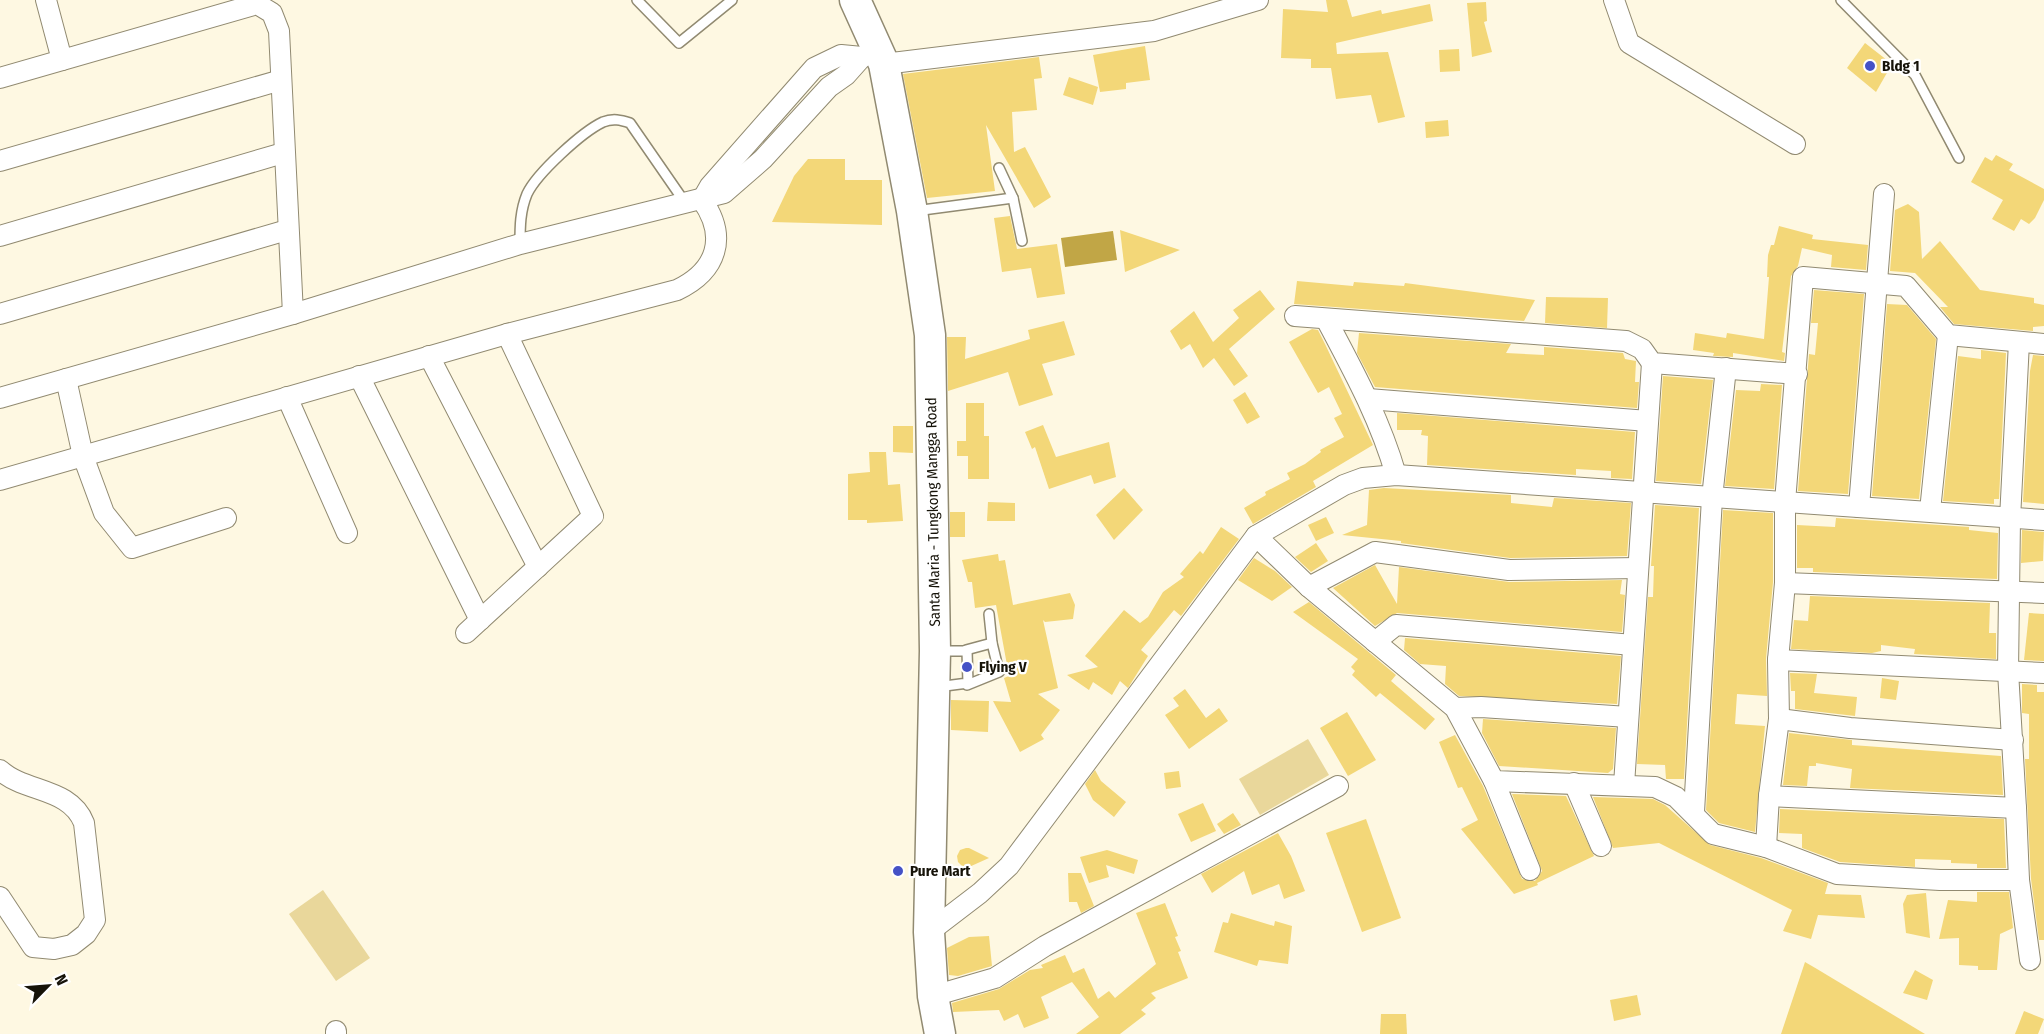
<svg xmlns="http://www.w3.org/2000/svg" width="2044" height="1034" font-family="'Fira Sans Condensed',sans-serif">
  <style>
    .green { fill: #e9d79b }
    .water { fill: #c1a646 }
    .building { fill: #f3d778 }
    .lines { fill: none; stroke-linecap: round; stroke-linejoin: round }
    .service-casing { stroke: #918a71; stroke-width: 12 }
    .minor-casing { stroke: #918a71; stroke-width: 22 }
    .primary-casing { stroke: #918a71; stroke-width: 33 }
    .service { stroke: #fff; stroke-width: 9 }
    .minor { stroke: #fff; stroke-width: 20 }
    .primary { stroke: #fff; stroke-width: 30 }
    .poi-dot { fill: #4552c6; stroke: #fff; stroke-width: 2 }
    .labels { text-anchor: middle; stroke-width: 4.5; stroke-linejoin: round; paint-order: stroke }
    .poi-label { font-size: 15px; font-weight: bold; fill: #161309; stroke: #fff; text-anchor: start }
    .street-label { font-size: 15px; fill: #161309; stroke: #fff }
  </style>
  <rect width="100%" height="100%" fill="#fef8e2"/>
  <!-- green -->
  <g class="green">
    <path d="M1308 739 1329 775 1260 815 1239 779Z"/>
    <path d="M323 890 370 958 336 981 289 914Z"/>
  </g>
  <!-- water -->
  <path class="water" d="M1113 231 1117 260 1065 267 1061 238Z"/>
  <!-- building -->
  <g class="building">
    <path d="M1326 0H1347L1352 17 1381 10 1382 14 1430 4 1433 21 1336 43 1337 54 1388 52 1405 117 1378 123 1371 95 1336 99 1331 68H1311V59L1281 58 1283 9 1328 12Z"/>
    <path d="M1486 2 1487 21 1484 22 1492 52 1472 57 1467 3Z"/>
    <path d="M1865 43 1892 64 1876 92 1847 68Z"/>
    <path d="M1145 46 1150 80 1126 83V89L1100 92 1093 55Z"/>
    <path d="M1459 49 1460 71 1440 72 1439 50Z"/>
    <path d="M1039 57 1042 78 1034 79 1037 110 1012 112 1014 152 1025 147 1051 197 1034 208 986 125 995 191 927 198 903 74Z"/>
    <path d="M1069 77 1098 87 1093 105 1063 95Z"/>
    <path d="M1448 120 1449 136 1426 138 1425 122Z"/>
    <path d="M1996 155 2013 164 2009 170 2044 189V200L2035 218 2029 224 2021 219 2014 231 1992 219 2003 200 1971 182 1985 157 1992 161Z"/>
    <path d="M808 159H845V180H882V225L772 222 794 176Z"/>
    <path d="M1908 204 1919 212 1922 259 1940 241 1980 290 2034 298V303L2044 305V326L2033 327V331L1954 324 1940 307H1948L1915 273 1890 271 1895 210Z"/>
    <path d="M1010 216 1017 249 1057 244 1065 294 1037 298 1031 268 1002 272 994 218Z"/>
    <path d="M1779 226 1813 235 1812 239 1868 245 1866 270 1831 267 1832 255 1802 248 1798 266 1791 276 1782 352 1785 353 1784 361 1733 353V357L1713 356 1714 353 1693 350 1695 333 1726 338 1727 333 1764 339 1769 277H1767L1768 255 1771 245H1774Z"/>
    <path d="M1120 230 1180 250 1125 272Z"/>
    <path d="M1297 281 1353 286 1354 282 1404 286 1405 283 1535 300 1524 321 1294 304Z"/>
    <path d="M1260 290 1275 309 1229 349 1248 376 1234 386 1214 358 1203 368 1190 344 1181 350 1170 331 1194 311 1213 342 1239 318 1233 310Z"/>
    <path d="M1814 290 1864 294 1848 494 1798 491 1809 354 1815 355 1818 323H1811Z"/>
    <path d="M1546 297 1608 298 1607 328 1545 323Z"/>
    <path d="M1887 304 1907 305 1936 339 1919 499 1872 496Z"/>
    <path d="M1064 321 1075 355 1042 364 1053 395 1019 406 1008 372 948 391 947 337H966L965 359 1030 339 1028 330Z"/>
    <path d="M1312 329 1318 330 1325 344 1373 445 1313 481 1316 487 1253 524 1244 508 1266 495 1265 492 1290 479 1287 473 1305 464 1321 452 1320 450 1344 437 1334 418 1342 414 1329 387 1318 393 1289 342Z"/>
    <path d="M1359 333 1511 344 1506 353 1544 355V347L1623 353 1625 359 1636 361 1635 382H1639L1637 408 1375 387 1357 353Z"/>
    <path d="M1981 350 2006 353 1999 499H1994V504L1943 501 1958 356 1981 359Z"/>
    <path d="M2033 355 2044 356V504L2023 502 2030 371Z"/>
    <path d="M1663 376 1713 380 1701 484 1656 481Z"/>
    <path d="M1761 384 1782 385 1774 489 1725 486 1736 390 1760 391Z"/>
    <path d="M1245 392 1260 417 1247 424 1233 400Z"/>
    <path d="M966 403H984V436H989V479H968V456H957V441H966Z"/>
    <path d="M1397 413 1635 432 1632 479 1611 478V471L1576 469V475L1427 465 1428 436 1421 435 1422 430H1397Z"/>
    <path d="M1043 425 1056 457 1109 442 1116 477 1094 484 1091 475 1049 489 1035 447 1032 449 1025 432Z"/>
    <path d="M893 426H913V453L893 452Z"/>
    <path d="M869 452H886L888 485 900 484 903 521 867 523V520H848V474L870 472Z"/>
    <path d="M1124 488 1143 510 1114 540 1096 515Z"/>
    <path d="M1384 488 1511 495V503L1552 507 1554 498 1631 503 1627 556 1510 558 1401 543V541L1342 535 1367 525 1369 490Z"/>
    <path d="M988 502 1015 503V521H987Z"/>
    <path d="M1655 505 1699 508 1684 779H1666L1665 765 1637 764 1648 597H1653L1654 566H1651Z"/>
    <path d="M1723 510 1773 513V582L1766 659 1767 696 1737 694 1735 724 1765 726 1755 832 1719 823 1706 810Z"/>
    <rect x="950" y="512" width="15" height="25"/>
    <path d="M1326 517 1334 533 1316 541 1308 525Z"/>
    <path d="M1836 518 1969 527V530L1998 533 1997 579 1813 572V568H1797V525L1835 527Z"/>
    <path d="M1221 527 1239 539 1181 616 1174 610 1141 650 1148 656 1128 688 1120 681 1112 695 1093 682 1089 690 1067 675 1098 667 1085 656 1124 610 1140 623 1148 617 1163 592 1184 577 1180 574 1200 551 1203 554Z"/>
    <path d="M2022 530 2044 532 2043 561 2021 563Z"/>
    <path d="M1316 543 1328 561 1311 572 1295 557Z"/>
    <path d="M998 554 999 561 1005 560 1013 605 1070 593 1075 605 1073 619 1045 622 1043 620 1058 688 1038 694 1060 710 1041 735 1044 739 1020 752 993 701 1011 702 1004 678 1009 676 996 605 975 608 972 582H968L962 560Z"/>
    <path d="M1254 558 1275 571 1292 587 1272 601 1238 580Z"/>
    <path d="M1375 565 1397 604 1399 567 1509 582 1622 580 1620 594 1625 595 1622 632 1397 613 1375 626 1333 588Z"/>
    <path d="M1810 596 1990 603 1989 633H1996V659L1914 654 1915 649 1881 645V651L1872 653 1791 649 1794 620 1808 621Z"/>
    <path d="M1309 602 1396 675 1391 681 1435 719 1425 730 1380 693 1376 697 1352 675 1355 671 1351 667 1358 659 1293 612Z"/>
    <path d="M2029 613 2044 614V661L2024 660Z"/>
    <path d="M1405 638 1621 656 1617 704 1459 696 1445 684 1446 666 1420 664 1404 650Z"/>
    <path d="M1790 673 1817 674 1814 693 1857 697 1855 716 1795 709V691H1791Z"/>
    <path d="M1882 678 1899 681 1896 700 1880 698Z"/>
    <path d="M2022 684 2037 685V692H2044V940H2039L2031 879 2025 759H2029V714L2022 713Z"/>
    <path d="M1185 689 1206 718 1219 708 1228 721 1189 749 1165 715 1179 706 1173 698Z"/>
    <path d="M951 700 989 701 988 732 951 730Z"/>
    <path d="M1347 712 1376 760 1348 776 1320 728Z"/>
    <path d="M1483 719 1616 728 1613 769 1608 773 1499 766 1482 733Z"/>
    <path d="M1789 733 1852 740V745L2001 756 2003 795 1850 788 1852 769 1816 763V766H1809L1807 786 1783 785Z"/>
    <path d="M1455 735 1483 786 1522 879 1535 881 1542 871 1512 794 1566 796 1594 856 1537 883 1538 885 1514 894 1461 829 1478 820 1462 787 1458 788 1439 742Z"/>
    <path d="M1095 770 1101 781 1126 802 1114 817 1093 800 1085 784Z"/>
    <path d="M1179 771 1181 787 1166 789 1164 773Z"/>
    <path d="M1593 797 1653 799 1665 805 1710 845 1761 858 1828 883 1825 894 1861 895 1865 918 1818 915 1811 939 1783 931 1792 910 1659 843 1613 848Z"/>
    <path d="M1203 803 1216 831 1191 842 1178 814Z"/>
    <path d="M1780 809 2004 819 2006 868H1977V864L1951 863V860L1915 859V867L1840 862 1802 848V834L1779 833Z"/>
    <path d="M1233 813 1241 825 1224 834 1217 824Z"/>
    <path d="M1366 819 1401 918 1362 932 1326 833Z"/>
    <path d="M1278 833 1291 856 1305 891 1284 899 1279 884 1252 895 1244 871 1212 893 1201 874Z"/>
    <path d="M966 848H969L989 858 969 867 962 866 958 862 957 856 960 850Z"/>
    <path d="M1107 850 1138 860 1134 874 1106 865 1109 877 1089 883 1080 857Z"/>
    <path d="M1068 873H1081L1094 906 1081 913 1077 902H1069Z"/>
    <path d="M1977 892H2009L2013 928 2000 934 1997 970H1978V966L1959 965V938L1939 939 1948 900 1977 902Z"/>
    <path d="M1926 893 1930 938 1906 933 1903 904 1907 895Z"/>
    <path d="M1165 903 1178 936 1175 937 1181 951 1178 952 1188 978 1151 993 1156 998 1141 1010 1146 1014 1120 1034H1076L1099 1017 1072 982 1041 997 1049 1018 1024 1028 1018 1014 1004 1021 999 1010 953 1012 952 1003 999 989 1030 970 1043 968 1041 965 1065 955 1073 973 1084 968 1098 999 1109 991 1115 998 1156 964 1136 913Z"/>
    <path d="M1231 913 1274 926 1275 921 1292 926 1288 964 1259 960 1257 966 1214 952 1223 922 1228 923Z"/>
    <path d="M989 936 992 966 958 976 949 975 947 948 969 937Z"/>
    <path d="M1805 962 1817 969 1925 1034H1781Z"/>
    <path d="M1915 970 1933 980 1927 1000 1903 993Z"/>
    <path d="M1637 995 1641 1015 1614 1021 1610 1000Z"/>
    <path d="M2024 1011 2044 1019 2038 1034H2015Z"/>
    <path d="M1381 1014H1406L1407 1034H1380Z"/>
  </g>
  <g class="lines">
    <defs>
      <g id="service">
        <path d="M637 0 679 43 732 0"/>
        <path d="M1841 0 1915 75 1959 158"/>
        <path d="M999 168 1013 198 1022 241"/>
        <path d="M915 211 1013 198"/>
        <path d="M520 244C520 227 520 211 527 194 537 173 582 132 603 122 613 118 621 120 630 123L686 204"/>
        <path d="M966 650 992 643"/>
        <path d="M967 685 999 672 992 643 989 614"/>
        <path d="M937 687 968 683 967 651H937"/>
      </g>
      <g id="minor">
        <path d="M46 0 62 60"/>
        <path d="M1614 0 1629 43 1795 144"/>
        <path d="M884 64 1154 31 1258 0"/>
        <path d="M0 78 257 4 272 13 279 31 293 314"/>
        <path d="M0 161 281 80"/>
        <path d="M702 200 710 186 814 68 841 55 862 57 869 54"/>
        <path d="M0 236 283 153"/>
        <path d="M0 314 287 230"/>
        <path d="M1295 316 1626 341 1642 349 1652 363 1797 374"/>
        <path d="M1326 319C1353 370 1380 419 1396 475"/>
        <path d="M429 356 538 567"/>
        <path d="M359 376 480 620"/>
        <path d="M66 379 83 456 104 513 132 548 226 518"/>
        <path d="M287 397 347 533"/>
        <path d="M0 398 293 314 520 244 724 193 763 159 829 87 846 75 862 57"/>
        <path d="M1368 399 1648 421"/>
        <path d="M0 480 507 334 677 290C717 271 728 237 702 200"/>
        <path d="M1859 507 1884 194"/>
        <path d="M1930 511 1948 335"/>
        <path d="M1256 536 1309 587 1455 708 1494 781 1655 787 1676 797 1713 834 1766 847 1837 874 1940 880H2019"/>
        <path d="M1785 583 2044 593"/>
        <path d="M1309 587 1375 552 1509 570 1638 568"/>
        <path d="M466 633 593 516 507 334"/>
        <path d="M1375 642 1396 625 1633 645"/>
        <path d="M1778 660 2044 673"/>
        <path d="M1455 708 1481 707 1628 717"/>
        <path d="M1779 719 1850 728 2013 740"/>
        <path d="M0 770C25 793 70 787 84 823L95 920 86 934 72 945 54 949 33 947 0 897"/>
        <path d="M1494 781 1530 870"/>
        <path d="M1574 783 1601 846"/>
        <path d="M1624 785 1652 363"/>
        <path d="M1769 796 2016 808 2008 671 2010 519 2019 342"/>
        <path d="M2016 808 2019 880 2030 960"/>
        <path d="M1694 812 1712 498 1726 368"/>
        <path d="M1766 847 1769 796 1779 719 1778 660 1785 583V502L1803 277 1906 286 1948 335 2044 344"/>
        <path d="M929 932 980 893 1009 866 1256 536 1344 485 1363 478 1396 475 2044 520"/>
        <path d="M933 996 995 978 1045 946 1338 786"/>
        <path d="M336 1034V1031"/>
      </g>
      <path id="primary" d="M855 0 884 64 912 211 930 335 935 651 929 932 933 996 940 1034"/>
    </defs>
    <!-- service casing -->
    <use href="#service" class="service-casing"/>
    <!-- minor casing -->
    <use href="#minor" class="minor-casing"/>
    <!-- primary casing -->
    <use href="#primary" class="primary-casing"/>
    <!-- service -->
    <use href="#service" class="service"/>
    <!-- minor -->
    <use href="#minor" class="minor"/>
    <!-- primary -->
    <use href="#primary" class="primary"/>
  </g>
  <!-- markers -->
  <g class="poi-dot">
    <circle cx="1870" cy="66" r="6"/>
    <circle cx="967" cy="667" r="6"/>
    <circle cx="898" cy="871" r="6"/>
  </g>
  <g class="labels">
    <!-- poi labels -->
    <g class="poi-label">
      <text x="1882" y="71">Bldg 1</text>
      <text x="979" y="672">Flying V</text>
      <text x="910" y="876">Pure Mart</text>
    </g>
    <!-- street labels -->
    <g class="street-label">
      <text transform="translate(933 512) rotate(-91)" y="5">Santa Maria - Tungkong Mangga Road</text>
    </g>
  </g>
  <!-- north arrow -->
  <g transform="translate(48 986) rotate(65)" stroke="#ffffff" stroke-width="4.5" paint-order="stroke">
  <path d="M0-4.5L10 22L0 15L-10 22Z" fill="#161309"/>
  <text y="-9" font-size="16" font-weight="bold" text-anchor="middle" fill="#161309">N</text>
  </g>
</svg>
